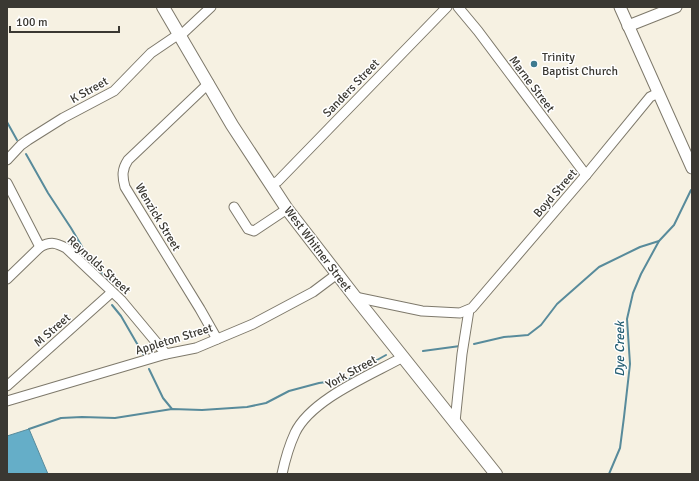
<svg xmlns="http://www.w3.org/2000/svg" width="699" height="481" font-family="Signika,sans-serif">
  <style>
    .water { fill: #65aec8; stroke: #588b9b }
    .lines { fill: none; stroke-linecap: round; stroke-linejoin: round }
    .stream { stroke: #588b9b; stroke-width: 2 }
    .minor-casing { stroke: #7e796b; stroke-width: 11 }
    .tertiary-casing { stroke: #7e796b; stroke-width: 13 }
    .secondary-casing { stroke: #7e796b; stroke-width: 14 }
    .minor { stroke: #fff; stroke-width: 9 }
    .tertiary { stroke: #fff; stroke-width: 11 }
    .secondary { stroke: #fff; stroke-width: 12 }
    .poi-dot { fill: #3d7a90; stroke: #fff; stroke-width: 1.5 }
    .labels { text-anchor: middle; stroke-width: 3; stroke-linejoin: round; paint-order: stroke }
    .poi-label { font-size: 12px; fill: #3a3832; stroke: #fff; text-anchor: start }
    .street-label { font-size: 12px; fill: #3a3832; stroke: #fff }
    .water-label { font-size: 13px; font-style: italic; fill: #245e72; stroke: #fff }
  </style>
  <rect width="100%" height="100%" fill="#f6f1e2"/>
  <!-- water -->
  <path class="water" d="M29 429 48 474H7V436Z"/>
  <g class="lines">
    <!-- stream -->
    <g class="stream">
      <path d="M7 122 17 140"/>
      <path d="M26 154 48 193 71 228 84 250 109 282"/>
      <path d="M112 305 121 316 143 354"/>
      <path d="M474 344 504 337 528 335 541 325 557 304 599 267 640 247 659 241"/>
      <path d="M423 351 460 346"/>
      <path d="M149 369 163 398 172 409"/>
      <path d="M29 429 61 418 82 417 115 418 172 409 202 410 247 407 266 403 289 391 319 383 348 379 359 370 386 355"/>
      <path d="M609 474 620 448 624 417 630 364 627 319 633 293 641 274 659 241 674 225 691 190"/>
    </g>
    <defs>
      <g id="minor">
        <path d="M458 7 478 31 586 175"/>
        <path d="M180 36 211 7"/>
        <path d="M209 83 128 160C122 169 122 176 125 187L200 309 217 339"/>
        <path d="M7 160 21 145 28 140 63 118 114 91 151 53 179 34"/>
        <path d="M7 183 40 247C51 241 56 243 66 248L121 300 166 354"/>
        <path d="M271 185 278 181 447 7"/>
        <path d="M234 207 248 229 254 231 287 209"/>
        <path d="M7 279 40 247"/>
        <path d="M355 297 422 311 460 313 472 308 586 175 650 97 658 93"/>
        <path d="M7 386 112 292"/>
        <path d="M7 401 166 354 196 348 253 324 313 292 337 274"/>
        <path d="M455 422 462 354 469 310"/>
        <path d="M282 474C285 460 289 446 295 433 311 399 371 375 403 357"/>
      </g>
      <g id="tertiary">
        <path d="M620 7 692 168"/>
        <path d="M628 26 676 7"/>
      </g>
      <path id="secondary" d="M163 7 232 125 287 209 355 297 496 474"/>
    </defs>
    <!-- minor casing -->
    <use href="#minor" class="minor-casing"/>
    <!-- tertiary casing -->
    <use href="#tertiary" class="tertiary-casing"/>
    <!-- secondary casing -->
    <use href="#secondary" class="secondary-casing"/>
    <!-- minor -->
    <use href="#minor" class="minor"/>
    <!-- tertiary -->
    <use href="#tertiary" class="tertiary"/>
    <!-- secondary -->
    <use href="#secondary" class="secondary"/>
  </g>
  <!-- markers -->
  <circle class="poi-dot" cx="534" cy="64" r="4"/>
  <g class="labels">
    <!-- poi labels -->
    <g class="poi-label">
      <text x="542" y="61">Trinity<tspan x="542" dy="14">Baptist Church</tspan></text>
    </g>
    <!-- street labels -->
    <g class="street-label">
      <text transform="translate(532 84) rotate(53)" y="4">Marne Street</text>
      <text transform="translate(351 88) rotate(-46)" y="4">Sanders Street</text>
      <text transform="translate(89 90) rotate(-29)" y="4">K Street</text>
      <text transform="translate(555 193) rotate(-49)" y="4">Boyd Street</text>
      <text transform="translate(158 217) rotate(59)" y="4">Wenzick Street</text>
      <text transform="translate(318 249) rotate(53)" y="4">West Whitner Street</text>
      <text transform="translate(99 265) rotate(42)" y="4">Reynolds Street</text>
      <text transform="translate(52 330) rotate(-41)" y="4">M Street</text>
      <text transform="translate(174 339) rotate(-17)" y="4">Appleton Street</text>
      <text transform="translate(351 372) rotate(-29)" y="4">York Street</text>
    </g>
    <!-- water labels -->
    <g class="water-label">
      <text transform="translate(619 349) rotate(-90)" y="5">Dye Creek</text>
    </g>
  </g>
  <!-- border -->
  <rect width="699" height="481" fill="none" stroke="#3a3832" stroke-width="16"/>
  <!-- scale -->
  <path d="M10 26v6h109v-6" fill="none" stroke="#3a3832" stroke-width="2"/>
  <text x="16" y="26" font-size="12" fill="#3a3832" stroke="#ffffff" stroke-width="3" paint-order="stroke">100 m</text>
</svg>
